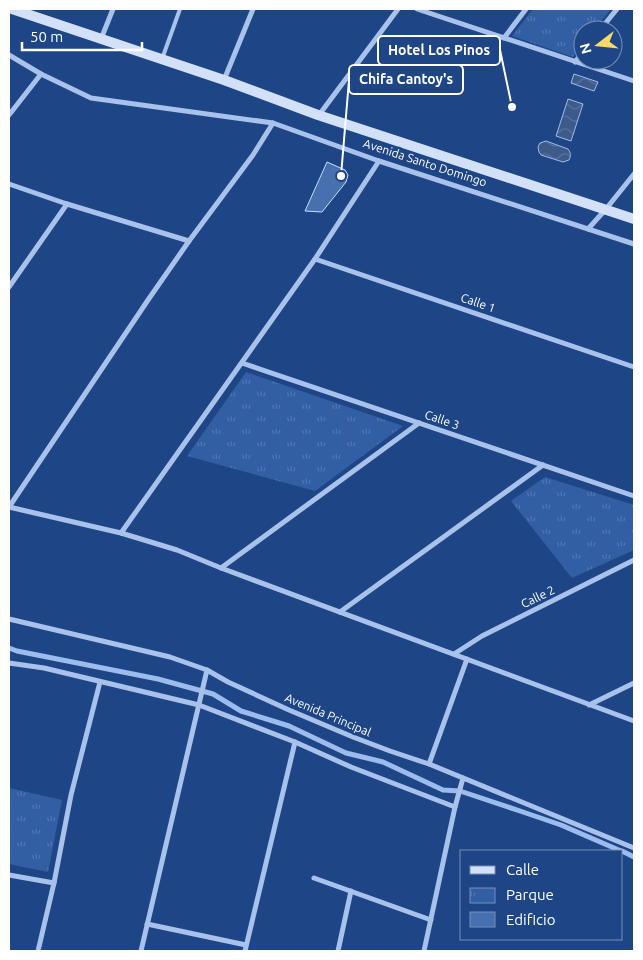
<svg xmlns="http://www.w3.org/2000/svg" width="643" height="960" font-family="Ubuntu,sans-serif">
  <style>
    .park { fill: url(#park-tufts) }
    .water { fill: url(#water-waves); stroke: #9bbcec }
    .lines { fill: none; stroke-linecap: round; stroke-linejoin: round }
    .stream { stroke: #9bbcec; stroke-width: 5 }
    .building { fill: #4770b0; stroke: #ccddf8 }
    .lane { stroke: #a8c2eb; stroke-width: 4 }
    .street { stroke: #a8c2eb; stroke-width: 5 }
    .secondary { stroke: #d3e1f8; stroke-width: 10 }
    .labels { text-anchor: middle; stroke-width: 4.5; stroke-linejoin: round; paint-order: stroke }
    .street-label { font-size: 12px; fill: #fff; stroke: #1e4687 }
    .leader { fill: none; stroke: #fff; stroke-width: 2 }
    .callout-dot { fill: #fff; stroke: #1e4687; stroke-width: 2 }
    .callout { fill: #1e4687; stroke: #fff; stroke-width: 2 }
    .callout-label { font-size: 14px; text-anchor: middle; font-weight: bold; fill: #fff }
  </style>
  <defs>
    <pattern id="park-tufts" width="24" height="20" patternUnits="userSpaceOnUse" patternTransform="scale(1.25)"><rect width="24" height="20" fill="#325ea4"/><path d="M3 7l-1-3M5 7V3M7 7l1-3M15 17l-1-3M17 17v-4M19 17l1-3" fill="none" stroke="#5176b2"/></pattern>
    <pattern id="water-waves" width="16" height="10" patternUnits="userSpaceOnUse" patternTransform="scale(1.25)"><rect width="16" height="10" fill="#3d5a8a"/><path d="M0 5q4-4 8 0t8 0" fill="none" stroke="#5a739c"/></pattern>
  </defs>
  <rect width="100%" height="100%" fill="#1e4687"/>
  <!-- park -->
  <g class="park">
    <path d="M533 9H611L594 30H583V44L573 57 512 36Z"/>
    <path d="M246 372 403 426 315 491 187 456Z"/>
    <path d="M545 477 634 505V550L572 578 511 501Z"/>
    <path d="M9 788 62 800 48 872 9 864Z"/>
  </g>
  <!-- water -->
  <g class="water">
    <path d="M574 74 598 82 594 91 571 83Z"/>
    <path d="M568 99 583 104 571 141 556 136Z"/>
    <path d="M546 141 568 149C571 153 571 156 569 160L563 162 541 155 539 152 538 147 540 143Z"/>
  </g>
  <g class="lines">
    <!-- stream -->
    <g class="stream">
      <path d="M9 648 17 651 158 679 213 694 241 711 289 726 346 753 383 762 443 790 460 791 520 811 561 825 621 851"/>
      <path d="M622 851 634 857"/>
    </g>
  </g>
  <!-- building -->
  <path class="building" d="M327 162 345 170 348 175 346 182 322 212 305 211Z"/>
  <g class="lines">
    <!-- lane -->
    <path class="lane" d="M162 59 180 9"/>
    <!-- street -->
    <g class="street">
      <path d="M417 9 634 81"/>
      <path d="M600 30 617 9"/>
      <path d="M504 38 526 9"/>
      <path d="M101 39 113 9"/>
      <path d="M9 55 41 74 91 98 273 123 379 161 634 244"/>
      <path d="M575 62 583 52"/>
      <path d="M224 80 253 9"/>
      <path d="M9 115 41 74"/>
      <path d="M319 115 398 9"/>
      <path d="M273 123 253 155 189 241 148 300 9 507 121 533 177 550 221 568 634 721"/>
      <path d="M9 184 67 204 189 241"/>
      <path d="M588 229 606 209 634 174"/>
      <path d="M315 259 634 367"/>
      <path d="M9 287 67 204"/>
      <path d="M242 363 634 496"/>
      <path d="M121 533 315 259 379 161"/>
      <path d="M221 568 419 423"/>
      <path d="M340 612 543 465"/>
      <path d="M9 619 170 657 207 670 228 682 289 710 353 737 390 751 429 764 634 848"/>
      <path d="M454 654 482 636 634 560"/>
      <path d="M9 663 44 668 199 705 295 742 351 767 455 807"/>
      <path d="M589 705 634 683"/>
      <path d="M429 764 467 659"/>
      <path d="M9 875 54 883"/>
      <path d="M314 878 431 920"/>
      <path d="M147 924 246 945"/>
      <path d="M38 951 54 883 71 795 100 682"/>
      <path d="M141 951 207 670"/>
      <path d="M245 951 295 742"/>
      <path d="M338 951 351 891"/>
      <path d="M424 951 455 807 463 778"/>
    </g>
    <!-- secondary -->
    <path class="secondary" d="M12 9 224 80 318 115 634 219"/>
  </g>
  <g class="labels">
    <!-- street labels -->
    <g class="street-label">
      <text transform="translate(425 163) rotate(18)" y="4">Avenida Santo Domingo</text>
      <text transform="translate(478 303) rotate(19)" y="4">Calle 1</text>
      <text transform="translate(442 420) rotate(19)" y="4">Calle 3</text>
      <text transform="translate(538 597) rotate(-26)" y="4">Calle 2</text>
      <text transform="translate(328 715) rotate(23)" y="4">Avenida Principal</text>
    </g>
  </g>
  <!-- callouts -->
  <path class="leader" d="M512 107L500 50M341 176L349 80"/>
  <g class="callout-dot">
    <circle cx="512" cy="107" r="5"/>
    <circle cx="341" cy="176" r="5"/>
  </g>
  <g class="callout">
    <rect x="378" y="36" width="122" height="29" rx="5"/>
    <rect x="349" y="65" width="114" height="29" rx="5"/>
  </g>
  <g class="callout-label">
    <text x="439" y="55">Hotel Los Pinos</text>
    <text x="406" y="84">Chifa Cantoy's</text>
  </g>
  <!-- border -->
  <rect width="643" height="960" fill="none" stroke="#ffffff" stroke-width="20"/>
  <!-- legend -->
  <rect x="460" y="850" width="162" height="90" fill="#1e4687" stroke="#7890b7"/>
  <rect x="470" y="866" width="25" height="8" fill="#d3e1f8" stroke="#7890b7"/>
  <text x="506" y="875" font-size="15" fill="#ffffff">Calle</text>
  <rect x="470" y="888" width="25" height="15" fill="url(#park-tufts)" stroke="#7890b7"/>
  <text x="506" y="900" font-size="15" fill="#ffffff">Parque</text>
  <rect x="470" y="912" width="25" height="15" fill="#4770b0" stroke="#7890b7"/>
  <text x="506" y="925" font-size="15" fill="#ffffff">Edificio</text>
  <!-- north arrow -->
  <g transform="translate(598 45) rotate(254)"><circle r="24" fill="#1e4687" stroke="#7890b7"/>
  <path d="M0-4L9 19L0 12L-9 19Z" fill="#f9d867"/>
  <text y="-8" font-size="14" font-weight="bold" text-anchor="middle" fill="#ffffff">N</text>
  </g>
  <!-- scale -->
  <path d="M22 42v8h120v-8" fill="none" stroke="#ffffff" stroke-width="2.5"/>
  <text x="30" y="42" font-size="15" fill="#ffffff" stroke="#1e4687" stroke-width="4" paint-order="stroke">50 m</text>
</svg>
